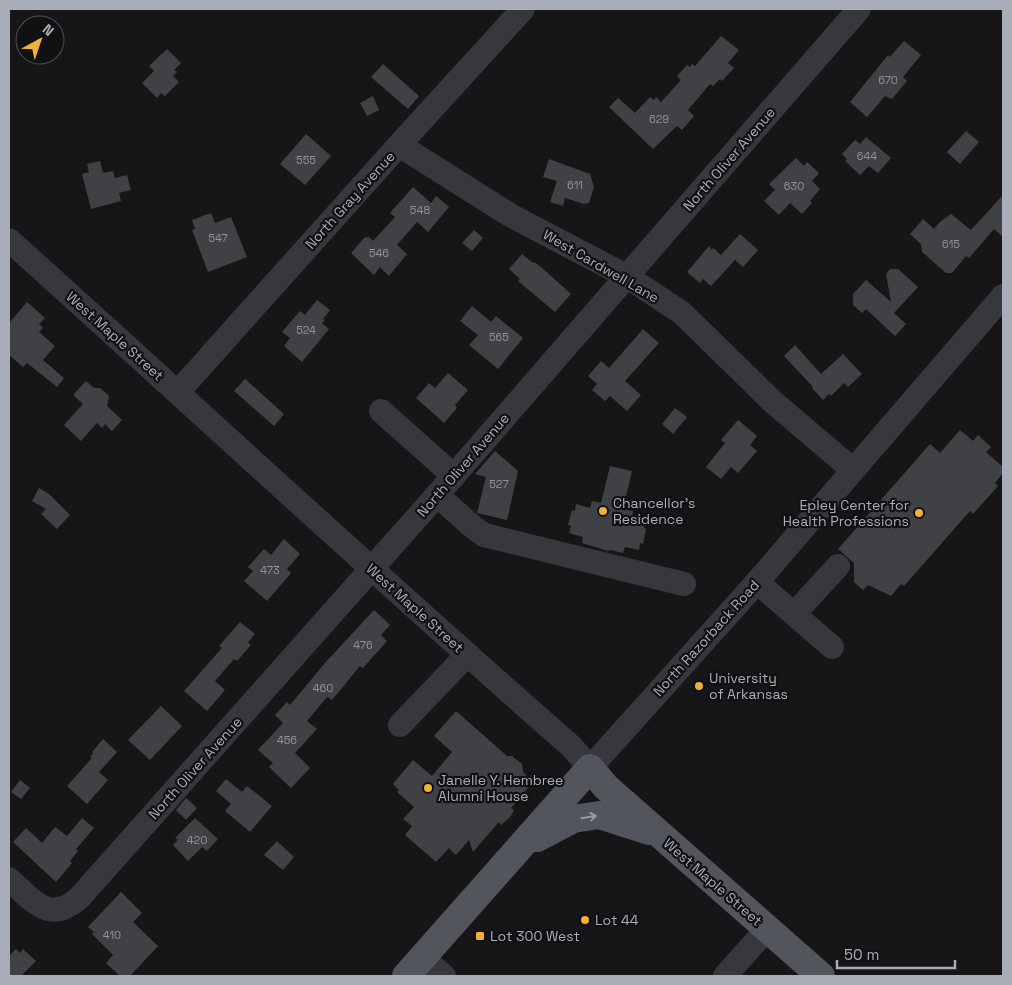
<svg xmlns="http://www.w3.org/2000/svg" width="1012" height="985" font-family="'Space Grotesk',sans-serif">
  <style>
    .building { fill: #404145 }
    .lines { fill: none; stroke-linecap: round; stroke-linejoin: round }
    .minor { stroke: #37383d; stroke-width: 24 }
    .major { stroke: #53555c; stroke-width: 28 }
    .oneway { stroke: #979ba6 }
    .poi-dot { fill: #f2b134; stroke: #111113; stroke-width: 2 }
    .labels { text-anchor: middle; stroke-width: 4.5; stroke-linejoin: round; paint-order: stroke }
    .number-label { font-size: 11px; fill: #8e929b }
    .street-label { font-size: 14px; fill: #a8adb8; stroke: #111113 }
    .poi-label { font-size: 14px; fill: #a8adb8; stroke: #111113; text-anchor: start }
  </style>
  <rect width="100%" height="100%" fill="#161618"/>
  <!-- building -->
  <g class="building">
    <path d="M721 36 739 50 728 63 734 68 722 81 720 79 713 86 710 84 688 110 694 116 682 130 677 126 653 149 609 107 618 98 635 113 650 97 654 100 656 97 661 102 681 80 677 76 687 65 690 67 692 64 695 66Z"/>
    <path d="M904 41 921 55 903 77 907 81 892 99 885 96 867 117 850 102 888 55 890 57Z"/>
    <path d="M167 49 181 63 174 70 177 72 173 76 179 82 165 96 161 93 157 98 142 83 154 71 149 66Z"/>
    <path d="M383 64 419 96 408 109 371 77Z"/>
    <path d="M373 96 379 110 367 116 360 103Z"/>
    <path d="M966 131 979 142 960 164 947 152Z"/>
    <path d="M306 134 331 156 305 185 280 164Z"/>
    <path d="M866 137 891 158 878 173 869 166 860 175 845 161 847 159 842 154 855 140 860 144Z"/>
    <path d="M796 158 804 166 807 162 819 173 812 181 820 189 810 201 812 203 802 214 790 203 779 215 764 201 775 190 769 184Z"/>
    <path d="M549 159 590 174 594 187 589 203 584 204 565 198 563 206 550 202 557 181 543 177Z"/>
    <path d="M100 161 103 173 113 171 115 178 127 175 131 190 119 193 121 201 91 209 82 174 89 172 87 164Z"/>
    <path d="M413 187 431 203 436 196 449 207 428 232 417 222 397 245 407 254 389 276 380 267 374 275 351 253 365 237 367 238 368 236 373 241 395 217 390 213Z"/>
    <path d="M1003 195V237L994 229 969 258 966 256 952 273H946L922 252 921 244 910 234 923 219 934 229 940 222 951 214 971 230Z"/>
    <path d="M211 213 215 223 231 217 247 257 208 272 192 230 195 229 192 220Z"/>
    <path d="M474 230 483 238 472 251 462 243Z"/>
    <path d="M740 234 758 250 743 267 735 260 711 286 703 279 700 283 687 272 709 246 712 250 713 248 721 255Z"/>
    <path d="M522 254 533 263 534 262 541 267 571 294 555 312 518 281 520 279 509 269Z"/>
    <path d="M890 269H898L918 287 894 313 906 324 895 336 866 309 862 313 853 305V294L866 280 891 302 886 274Z"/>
    <path d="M317 300 330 310 323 319 325 320 322 323 329 329 302 362 284 346 290 338 282 332 300 311 305 315Z"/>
    <path d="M27 302 45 318 39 324 43 328 39 332 55 346 43 360 64 378 57 387 27 363 23 367 9 355V323Z"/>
    <path d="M472 306 491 322 496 316 523 338 498 369 469 345 478 335 460 321Z"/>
    <path d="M643 329 659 343 625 381 641 395 627 411 610 396 605 401 592 390 597 384 588 376 601 361 609 368Z"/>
    <path d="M795 345 821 374 843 354 862 374 848 387 844 383 831 396 829 394 823 400 812 388 813 387 784 356Z"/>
    <path d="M448 373 468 390 455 405 457 408 444 423 416 398 429 383 435 388Z"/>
    <path d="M245 379 284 414 274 426 234 391Z"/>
    <path d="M86 381 94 388H100L109 396 107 406 122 420 112 431 105 424 102 428 97 423 81 441 64 425 83 404 73 395Z"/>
    <path d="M675 408 687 417 673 434 662 424Z"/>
    <path d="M738 420 757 436 750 445 757 451 738 473 731 467 721 479 706 467 725 443 721 440Z"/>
    <path d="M960 430 973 441 978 435 991 447 986 452 1003 467V473L995 483 998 486 973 514 970 511 904 586 901 584 891 596 868 585 863 590 854 582V563L838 549 930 444 940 453Z"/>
    <path d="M495 451 518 471 507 520 477 513 486 477 475 474Z"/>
    <path d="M610 466 632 471 623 509 633 511 632 518 645 521 644 528 646 529 643 544 640 543 639 550 625 547 623 553 611 550 608 551 582 543 583 537 569 533 571 526 568 525 572 510 575 511 576 504 590 508 592 501 601 503Z"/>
    <path d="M39 488 49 494 70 515 57 529 41 514 46 509 32 501Z"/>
    <path d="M284 539 300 554 287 569 291 573 267 601 244 581 253 571 248 567 264 549 271 555Z"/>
    <path d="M374 610 390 625 381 635 387 641 363 668 360 666 332 700 327 697 307 721 317 729 295 753 310 768 291 788 269 767 273 763 258 750 283 723 275 715 287 702 290 705 325 663Z"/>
    <path d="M240 622 255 634 248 642 251 645 237 661 234 659 215 681 225 690 207 711 184 691 222 648 219 646Z"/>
    <path d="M161 706 182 726 150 760 128 740Z"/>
    <path d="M456 711 507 756H512L522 764 523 772 533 782 511 808 514 810 511 816 501 825 499 822 473 852 469 840 456 855 449 848 436 862 405 835 412 826 403 819 414 807 397 792 399 790 393 784 413 760 432 776 452 752 434 736Z"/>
    <path d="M103 739 117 752 99 772 108 780 87 804 67 786 92 758 90 757 93 753 92 752Z"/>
    <path d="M226 779 242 792 247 786 272 806 250 832 225 811 231 804 216 791Z"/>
    <path d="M20 780 30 788 21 799 11 792Z"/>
    <path d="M186 798 197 808 186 820 176 810Z"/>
    <path d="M82 818 94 828 76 849 78 851 70 861 72 863 56 882 13 842 26 828 42 843 55 827 67 836Z"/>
    <path d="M195 818 218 839 207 851 202 847 188 861 173 845 178 840 175 838Z"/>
    <path d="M277 841 294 857 283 870 264 855Z"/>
    <path d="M121 892 142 913 133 922 158 946 130 976H120L106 963 113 955 92 934 94 932 88 927Z"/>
    <path d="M16 949 20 953 23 949 36 961 21 976H9V956Z"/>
  </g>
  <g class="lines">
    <!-- minor -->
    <g class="minor">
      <path d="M399 145 510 215 626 276 682 313 773 402 853 470"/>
      <path d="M9 240C197 409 382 581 572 747L590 768 757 582 1003 296"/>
      <path d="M178 392 399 145 523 9"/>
      <path d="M381 411 454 476"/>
      <path d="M437 495 473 527 484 535 684 584"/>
      <path d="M757 582 832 647"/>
      <path d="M794 614 838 566"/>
      <path d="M400 725 467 655"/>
      <path d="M9 879C33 901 50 925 80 897L437 495 859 9"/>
      <path d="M423 958 444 976"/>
      <path d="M725 976 767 929"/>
    </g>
    <!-- major -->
    <g class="major">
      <path d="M537 838 573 819 599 815 649 831"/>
      <path d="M406 976 590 768 606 787 821 976"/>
    </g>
  </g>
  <!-- one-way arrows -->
  <defs><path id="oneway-shaft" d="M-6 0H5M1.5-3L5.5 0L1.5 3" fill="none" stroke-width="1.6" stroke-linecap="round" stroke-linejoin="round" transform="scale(1.25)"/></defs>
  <use class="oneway" href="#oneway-shaft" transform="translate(589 817) rotate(-9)"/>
  <!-- markers -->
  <g class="poi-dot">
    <circle cx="603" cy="511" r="5"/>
    <circle cx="919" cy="513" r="5"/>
    <circle cx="699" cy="686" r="5"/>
    <circle cx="428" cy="788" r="5"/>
    <circle cx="585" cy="920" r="5"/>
    <rect x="475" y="931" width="10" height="10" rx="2.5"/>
  </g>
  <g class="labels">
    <!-- number labels -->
    <g class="number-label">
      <text x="888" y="84">670</text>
      <text x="659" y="123">629</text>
      <text x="867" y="160">644</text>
      <text x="306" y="164">555</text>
      <text x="575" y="189">611</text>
      <text x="794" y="190">630</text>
      <text x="420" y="214">548</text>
      <text x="218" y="242">547</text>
      <text x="951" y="248">615</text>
      <text x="379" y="257">546</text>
      <text x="306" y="334">524</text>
      <text x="499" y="341">565</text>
      <text x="499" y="488">527</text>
      <text x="270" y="574">473</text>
      <text x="363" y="649">476</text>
      <text x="323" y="692">460</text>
      <text x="287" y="744">456</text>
      <text x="197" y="844">420</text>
      <text x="112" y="939">410</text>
    </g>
    <!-- street labels -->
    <g class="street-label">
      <text transform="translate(729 159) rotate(-49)" y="5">North Oliver Avenue</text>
      <text transform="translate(350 200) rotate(-48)" y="5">North Gray Avenue</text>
      <text transform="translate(601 266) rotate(30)" y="5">West Cardwell Lane</text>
      <text transform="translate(115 336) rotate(42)" y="5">West Maple Street</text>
      <text transform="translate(463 465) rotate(-49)" y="5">North Oliver Avenue</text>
      <text transform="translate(415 608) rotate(42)" y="5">West Maple Street</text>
      <text transform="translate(706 638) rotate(-48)" y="5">North Razorback Road</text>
      <text transform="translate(195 768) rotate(-48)" y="5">North Oliver Avenue</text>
      <text transform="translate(713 882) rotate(41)" y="5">West Maple Street</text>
    </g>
    <!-- poi labels -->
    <g class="poi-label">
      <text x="613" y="508">Chancellor's<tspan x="613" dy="16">Residence</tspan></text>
      <text x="909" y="510" text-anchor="end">Epley Center for<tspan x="909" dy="16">Health Professions</tspan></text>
      <text x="709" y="683">University<tspan x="709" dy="16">of Arkansas</tspan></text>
      <text x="438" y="785">Janelle Y. Hembree<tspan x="438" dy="16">Alumni House</tspan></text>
      <text x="595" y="925">Lot 44</text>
      <text x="490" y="941">Lot 300 West</text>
    </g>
  </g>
  <!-- border -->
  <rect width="1012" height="985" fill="none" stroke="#a8adb8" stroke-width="20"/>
  <!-- north arrow -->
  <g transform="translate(40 40) rotate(40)"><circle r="24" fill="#111113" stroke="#4d4f55"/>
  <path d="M0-4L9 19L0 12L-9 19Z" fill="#f2b134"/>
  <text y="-8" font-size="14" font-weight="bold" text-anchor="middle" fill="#a8adb8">N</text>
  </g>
  <!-- scale -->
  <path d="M837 960v8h118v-8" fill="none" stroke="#a8adb8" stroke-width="2.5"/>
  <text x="844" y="960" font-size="15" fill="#a8adb8" stroke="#111113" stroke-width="4" paint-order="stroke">50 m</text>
</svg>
